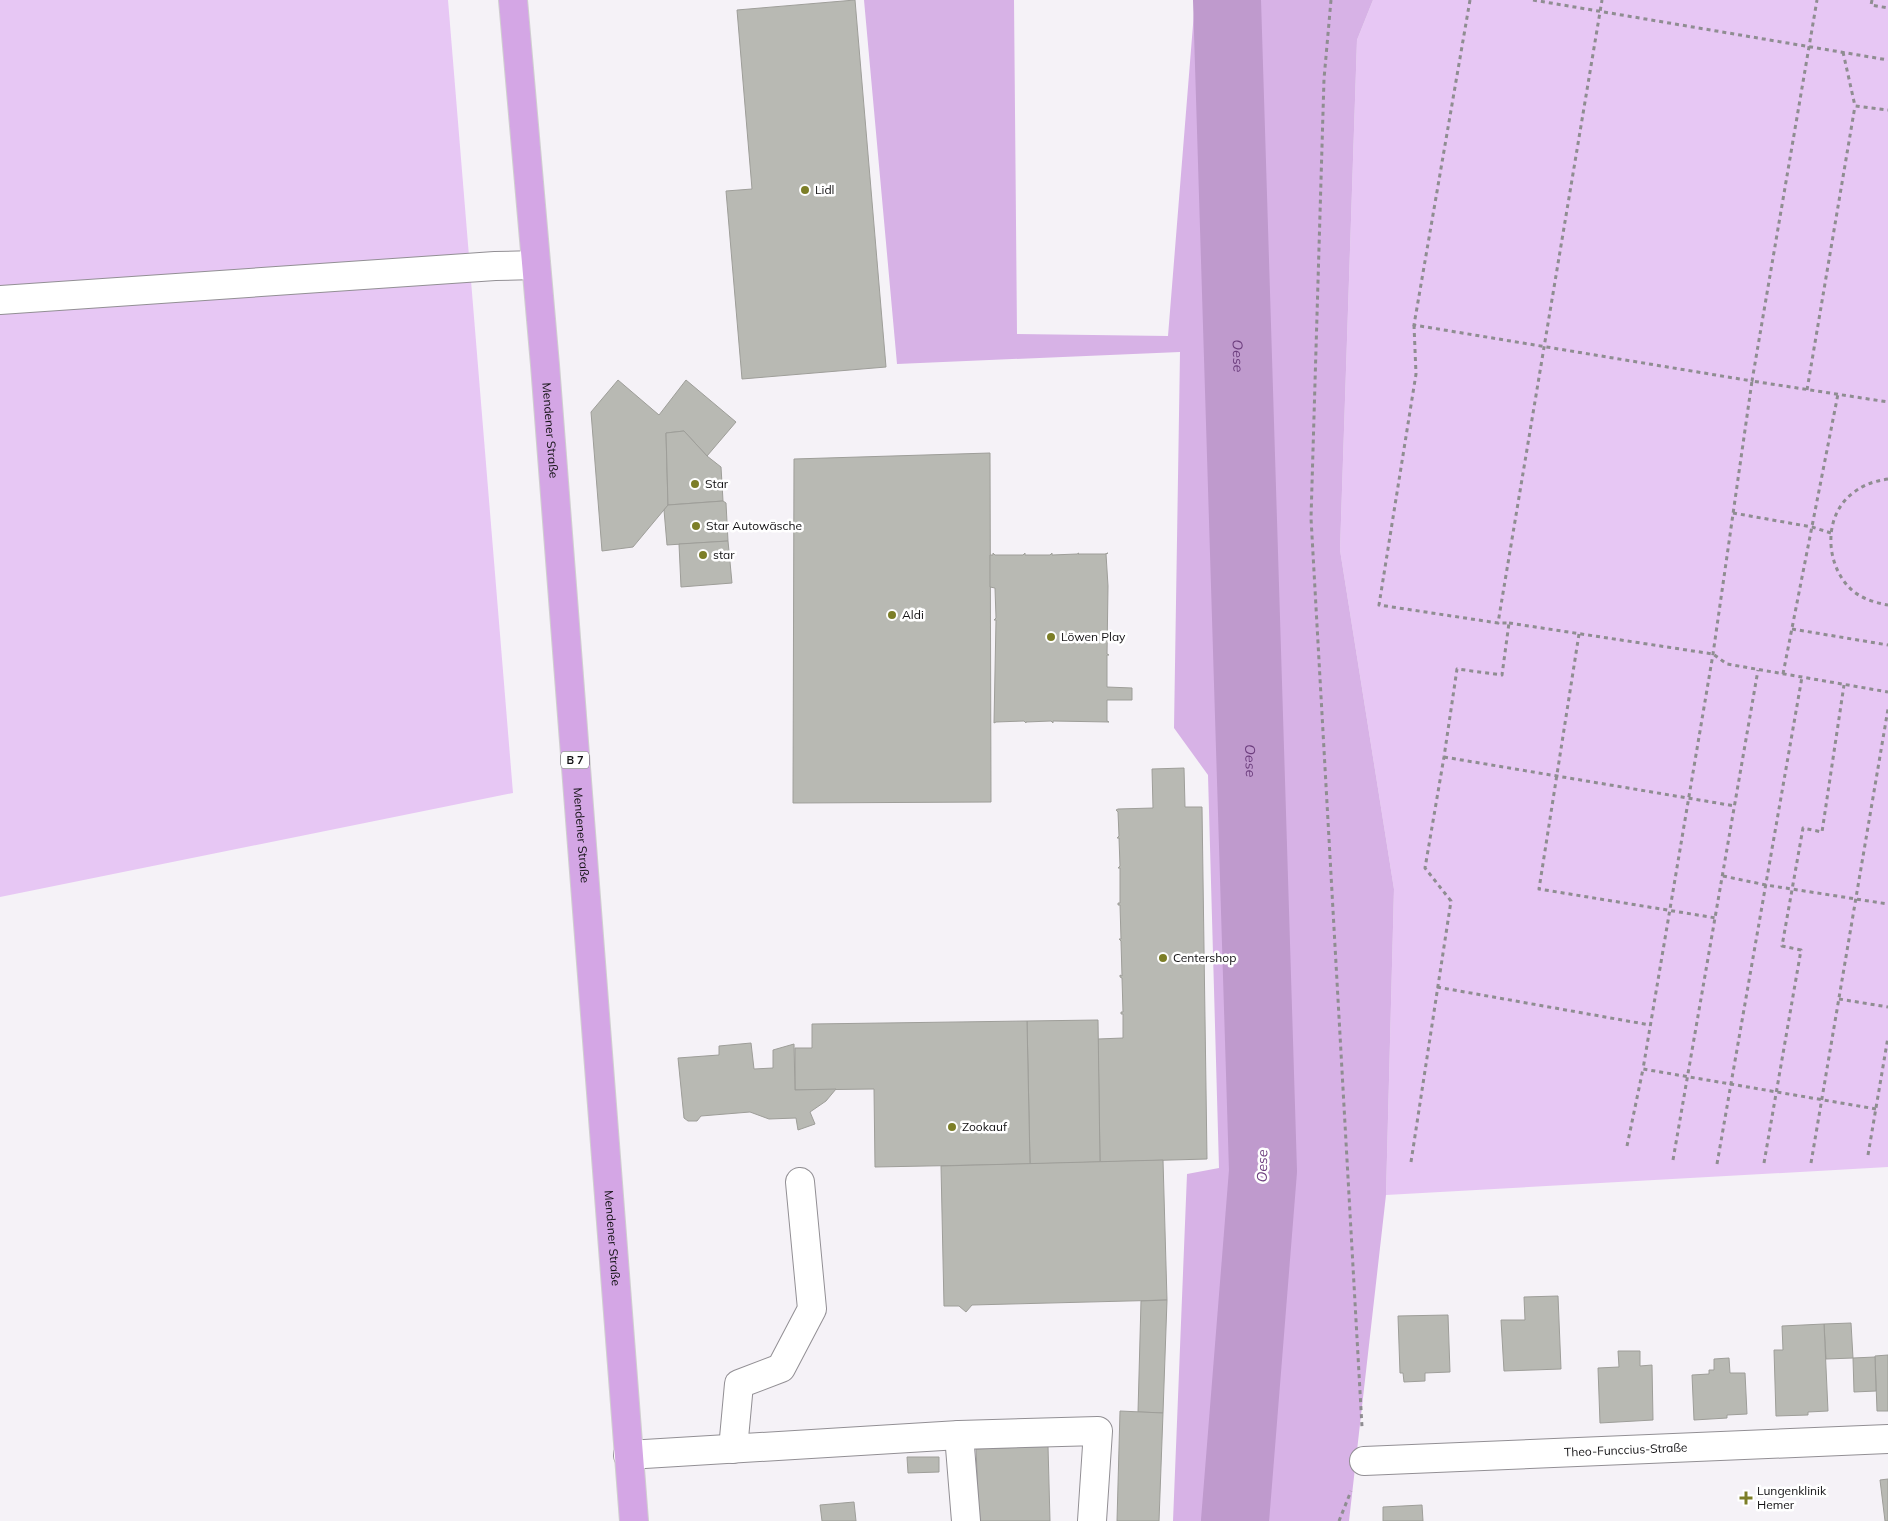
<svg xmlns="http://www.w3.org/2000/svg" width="1888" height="1521" font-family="Mulish,sans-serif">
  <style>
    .green { fill: #e7c7f4 }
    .forest { fill: #d7b2e6 }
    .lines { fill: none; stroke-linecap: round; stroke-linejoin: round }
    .river { stroke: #bf9acd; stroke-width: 68 }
    .building { fill: #b8b9b3; stroke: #9e9e99 }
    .minor-casing { stroke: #928f94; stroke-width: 30 }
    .major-casing { stroke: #d0cfd0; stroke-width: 30 }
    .path { stroke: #8f8d91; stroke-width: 3; stroke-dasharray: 4 4; stroke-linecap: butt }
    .minor { stroke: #fff; stroke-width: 28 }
    .major { stroke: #d4a6e5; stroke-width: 28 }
    .poi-dot { fill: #7c7e27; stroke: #fff; stroke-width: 2 }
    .labels { text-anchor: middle; stroke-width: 5; stroke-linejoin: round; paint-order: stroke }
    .shield { fill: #fff; stroke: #59585a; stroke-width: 1 }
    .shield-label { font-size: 11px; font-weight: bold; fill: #121113 }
    .poi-label { font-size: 12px; fill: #121113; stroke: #fff; text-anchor: start }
    .street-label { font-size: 12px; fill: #121113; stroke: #fff }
    .water-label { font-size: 14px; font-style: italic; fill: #6d3e7e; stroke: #fff }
  </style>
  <rect width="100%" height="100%" fill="#f5f2f7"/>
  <!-- green -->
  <g class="green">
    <path d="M0 0H448L513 793 0 897Z"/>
    <path d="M1373 0H1888V1167L1386 1195 1394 889 1340 550 1357 40Z"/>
  </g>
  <!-- forest -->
  <path class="forest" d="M864 0H1014L1017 334 1168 336 1195 0H1373L1357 40 1340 550 1394 889 1386 1195 1349 1521H1173L1187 1174 1219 1168 1208 775 1174 728 1180 352 897 364Z"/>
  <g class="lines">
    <!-- river -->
    <path class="river" id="s1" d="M1227 0 1263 1171 1235 1521"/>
  </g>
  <!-- building -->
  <g class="building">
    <path d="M855 0 886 367 742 379 726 191 752 189 737 10Z"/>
    <path d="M618 380 659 415 686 380 736 422 707 456 684 431 666 433 668 505 633 547 602 551 591 412Z"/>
    <path d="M684 431 707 456 721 467 723 501 668 505 666 433Z"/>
    <path d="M990 453 991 802 793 803 794 459Z"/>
    <path d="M723 501 726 503 728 541 667 545 664 510 668 505Z"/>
    <path d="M728 541 732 583 681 587 679 544Z"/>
    <path d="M993 553 995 555H1023L1025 553V555H1050L1052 553V555L1077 554 1079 553 1078 554H1105L1108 553 1106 554 1108 586 1107 654 1109 655H1107V687L1132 688V700H1107V721L1109 722 1053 721V723L1051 721 1026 722V723L1024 721 996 722 994 723 996 620H994L996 618 995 588 990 587V555H993Z"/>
    <path d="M1184 768 1185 807H1202L1207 1159 1100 1162 1098 1039 1123 1038V1014H1121V1012H1123L1122 978 1120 977V975L1122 976 1121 941 1119 939H1121L1120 905H1118V903H1120V868H1118L1120 866 1119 838H1117L1119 836 1118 812 1116 810 1118 809 1153 808 1152 769Z"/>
    <path d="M1098 1020 1100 1162 1030 1164 1027 1021Z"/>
    <path d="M1027 1021 1030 1164 875 1167 874 1089 795 1090V1048H812V1024Z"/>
    <path d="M751 1043 754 1069 773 1068V1050L794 1044 795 1090 836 1089 826 1101 810 1112 815 1124 798 1130 796 1118 769 1119 750 1112 701 1116 697 1121H688L684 1118 678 1058 719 1055V1046Z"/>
    <path d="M1163 1160 1167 1300 972 1305 966 1312 959 1306H944L941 1166Z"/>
    <path d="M1558 1296 1561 1369 1504 1371 1501 1320H1525L1524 1297Z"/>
    <path d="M1167 1300 1163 1413 1138 1412 1141 1301Z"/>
    <path d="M1448 1315 1450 1372 1425 1373V1381L1404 1382 1403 1373H1400L1398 1316Z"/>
    <path d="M1851 1323 1853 1358 1826 1359 1824 1324Z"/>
    <path d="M1824 1324 1828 1411 1808 1412V1415L1776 1416 1774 1350H1783L1782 1326Z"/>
    <path d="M1618 1351H1640V1366L1652 1365 1653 1420 1600 1423 1598 1368 1619 1367Z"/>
    <path d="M1888 1355V1411H1877L1875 1356Z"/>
    <path d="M1875 1357 1876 1391 1854 1392 1853 1358Z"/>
    <path d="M1729 1358 1730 1373H1745L1747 1414 1727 1415V1418L1694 1420 1692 1375 1709 1374V1370H1714V1359Z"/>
    <path d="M1120 1411 1163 1413 1159 1521H1117Z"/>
    <path d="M1048 1446 1050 1521H979L976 1449Z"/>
    <path d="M907 1457H939V1472L908 1473Z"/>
    <path d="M1888 1479V1521H1885L1880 1480Z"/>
    <path d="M854 1502 856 1521H822L820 1505Z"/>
    <path d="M1422 1505 1423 1521H1383V1507Z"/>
  </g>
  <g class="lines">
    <defs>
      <g id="minor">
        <path d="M0 300 495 266 536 265"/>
        <path d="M959 1435 966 1521"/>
        <path d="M733 1449 739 1384 781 1368 812 1309 800 1182"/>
        <path d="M628 1455 959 1435 1098 1431 1092 1521"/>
        <path id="s2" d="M1364 1461 1888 1439"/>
      </g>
      <g id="major">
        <path id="s3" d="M513 0 545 365 634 1521"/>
      </g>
    </defs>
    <!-- minor casing -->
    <use href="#minor" class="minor-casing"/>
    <!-- major casing -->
    <use href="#major" class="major-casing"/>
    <!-- path -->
    <g class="path">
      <path d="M1331 0 1324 79 1311 518 1362 1427"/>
      <path d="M1470 0 1414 325 1752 381 1817 0"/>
      <path d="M1533 0 1888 60"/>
      <path d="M1872 0 1871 5 1888 8"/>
      <path d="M1843 52 1855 106 1888 110"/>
      <path d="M1414 325 1416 374 1379 605 1498 623 1602 0"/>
      <path d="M1807 390 1855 106"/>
      <path d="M1888 479C1875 481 1864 484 1853 493 1822 516 1825 567 1853 591 1863 599 1876 603 1888 605"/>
      <path d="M1733 513 1812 527 1831 533"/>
      <path d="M1509 623 1713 654 1727 664 1888 692"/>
      <path d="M1792 629 1888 645"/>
      <path d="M1579 634 1539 889 1716 918"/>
      <path d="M1783 674 1838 394"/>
      <path d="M1444 757 1735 806"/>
      <path d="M1723 876 1766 885 1888 904"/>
      <path d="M1437 987 1650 1025"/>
      <path d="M1839 999 1888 1007"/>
      <path d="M1876 1109 1643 1069 1713 654 1752 381 1888 402"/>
      <path d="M1627 1146 1643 1069"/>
      <path d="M1868 1155 1888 1037"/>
      <path d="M1673 1160 1758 670"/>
      <path d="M1411 1162 1451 901 1425 868 1444 757 1457 669 1502 675 1509 623H1498"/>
      <path d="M1764 1163 1801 950 1782 946 1803 828 1822 832 1844 685"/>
      <path d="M1811 1163 1888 709"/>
      <path d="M1717 1164 1802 677"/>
      <path d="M1339 1521 1351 1491"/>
    </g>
    <!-- minor -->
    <use href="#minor" class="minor"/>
    <!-- major -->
    <use href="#major" class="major"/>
  </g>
  <!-- markers -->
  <g class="poi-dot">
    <circle cx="805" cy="190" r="5"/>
    <circle cx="695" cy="484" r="5"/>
    <circle cx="696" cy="526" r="5"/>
    <circle cx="703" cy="555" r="5"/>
    <circle cx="892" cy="615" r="5"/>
    <circle cx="1051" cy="637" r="5"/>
    <circle cx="1163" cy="958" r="5"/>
    <circle cx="952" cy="1127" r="5"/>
    <path d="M1743.5 1490.5h5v5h5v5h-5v5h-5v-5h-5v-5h5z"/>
  </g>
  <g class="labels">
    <!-- shield labels -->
    <rect class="shield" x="561" y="751.5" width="28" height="17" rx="4"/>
    <g class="shield-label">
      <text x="575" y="764">B 7</text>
    </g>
    <!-- poi labels -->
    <g class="poi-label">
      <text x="815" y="194">Lidl</text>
      <text x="705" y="488">Star</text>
      <text x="706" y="530">Star Autowäsche</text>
      <text x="713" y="559">star</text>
      <text x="902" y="619">Aldi</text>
      <text x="1061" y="641">Löwen Play</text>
      <text x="1173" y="962">Centershop</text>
      <text x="962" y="1131">Zookauf</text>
      <text x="1757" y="1495">Lungenklinik<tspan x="1757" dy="14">Hemer</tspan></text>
    </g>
    <!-- street labels -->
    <g class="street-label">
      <text dy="4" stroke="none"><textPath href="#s3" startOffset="432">Mendener Straße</textPath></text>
      <text dy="4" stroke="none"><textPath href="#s3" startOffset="838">Mendener Straße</textPath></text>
      <text dy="4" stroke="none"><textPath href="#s3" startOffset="1242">Mendener Straße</textPath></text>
      <text dy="4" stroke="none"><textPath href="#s2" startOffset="262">Theo-Funccius-Straße</textPath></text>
    </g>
    <!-- water labels -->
    <g class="water-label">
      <text dy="5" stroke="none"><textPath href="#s1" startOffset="356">Oese</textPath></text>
      <text dy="5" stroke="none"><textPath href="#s1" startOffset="761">Oese</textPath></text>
      <text transform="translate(1262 1166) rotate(-89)" y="5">Oese</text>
    </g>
  </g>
</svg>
